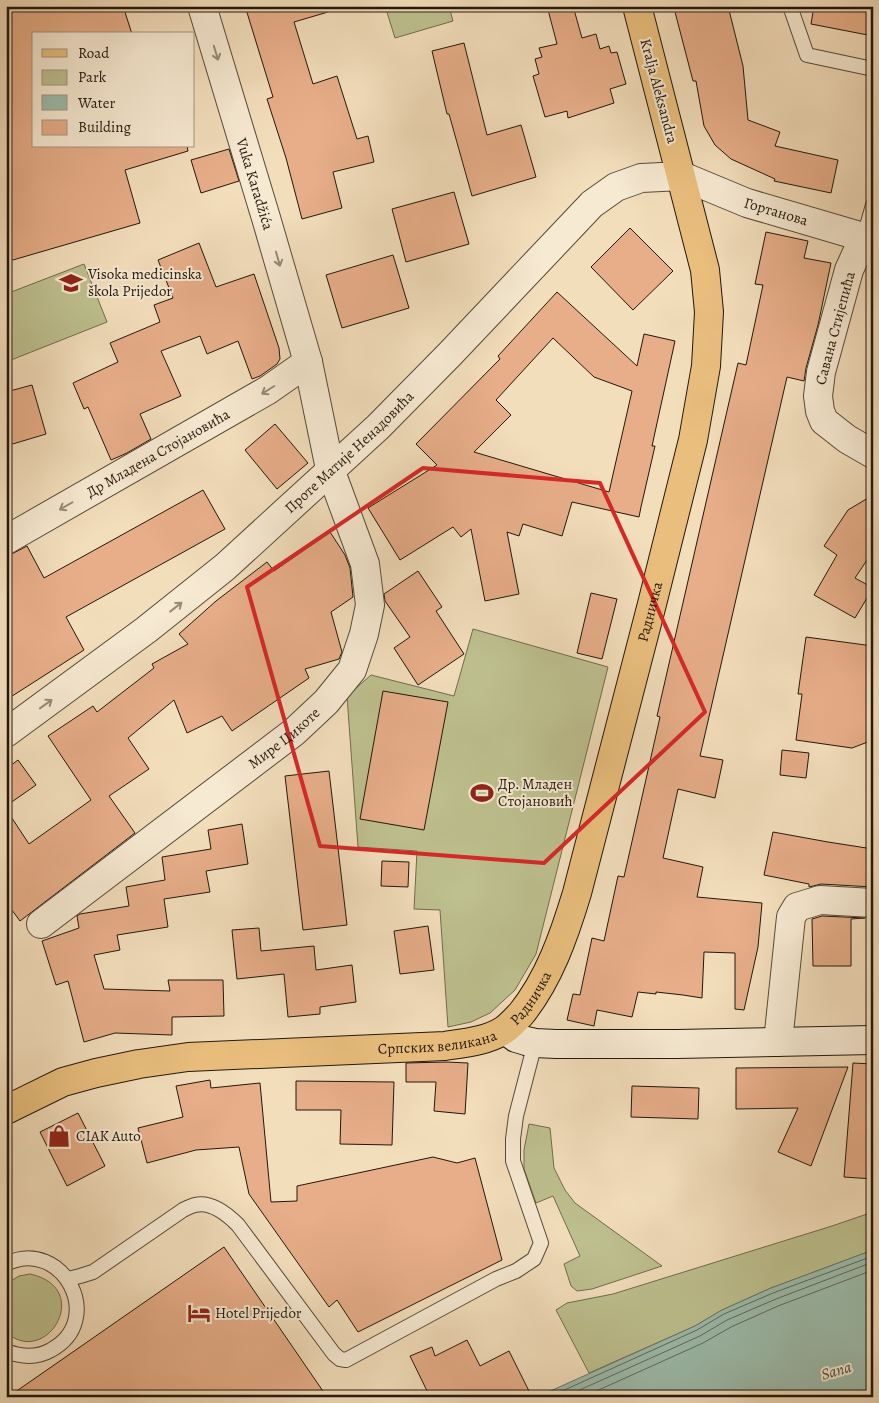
<svg xmlns="http://www.w3.org/2000/svg" width="879" height="1403" font-family="Alegreya,serif">
  <style>
    .green { fill: #bec08f; stroke: #706c4e }
    .water { fill: #9cbcac; stroke: #6b7a6c }
    .lines { fill: none; stroke-linecap: round; stroke-linejoin: round }
    .shore { stroke: #5f6a5c; stroke-width: 1 }
    .building { fill: #e7ae89; stroke: #22170c; fill-rule: evenodd }
    .lane-casing { stroke: #564938; stroke-width: 16 }
    .street-casing { stroke: #564938; stroke-width: 30 }
    .secondary-casing { stroke: #22170c; stroke-width: 30 }
    .primary-casing { stroke: #22170c; stroke-width: 30 }
    .lane { stroke: #f7ead3; stroke-width: 14 }
    .street { stroke: #f7ead3; stroke-width: 28 }
    .secondary { stroke: #f7ead3; stroke-width: 28 }
    .primary { stroke: #eabf7e; stroke-width: 28 }
    .oneway { stroke: #978b79 }
    .marked { fill: none; stroke: #d62828; stroke-width: 4; stroke-linejoin: round }
    .labels { text-anchor: middle; stroke-width: 4; stroke-linejoin: round; paint-order: stroke }
    .street-label { font-size: 15px; fill: #22170c; stroke: #f7ead3 }
    .poi-label { font-size: 15px; fill: #22170c; stroke: #f7ead3; text-anchor: start }
    .water-label { font-size: 16px; font-style: italic; fill: #4d5144; stroke: #f7ead3 }
  </style>
  <rect width="100%" height="100%" fill="#f3debc"/>
  <filter id="stains"><feTurbulence type="fractalNoise" baseFrequency=".004" numOctaves="4"/><feColorMatrix values="0 0 0 0 .2 0 0 0 0 .09 0 0 0 0 .02 0 0 0 .5 -.17"/></filter>
  <radialGradient id="worn" r=".72"><stop offset=".6" stop-color="#630" stop-opacity="0"/><stop offset="1" stop-color="#630" stop-opacity=".3"/></radialGradient>
  <!-- green -->
  <g class="green">
    <path d="M385 6H449L453 21 395 38Z"/>
    <path d="M84 264 107 322 6 362V294Z"/>
    <path d="M473 629 608 667 536 954 515 990 490 1013 471 1022 448 1027 440 910 414 909 417 851 358 847 347 696 371 675 454 696Z"/>
    <path d="M529 1124 550 1128 554 1168 565 1190 575 1203 662 1266 592 1289 577 1291 571 1286 564 1264 580 1256 553 1196 536 1203 524 1169V1150Z"/>
    <path d="M873 1212V1250L771 1288 722 1310 695 1326 589 1373 556 1310 567 1303 613 1294 832 1226Z"/>
    <path d="M30 1274C95 1288 46 1369 6 1332V1284L19 1276Z"/>
  </g>
  <!-- water -->
  <path class="water" d="M873 1250V1397H537L695 1326 722 1310 771 1288Z"/>
  <g class="lines">
    <!-- shore -->
    <g class="shore">
      <path d="M549 1397 697 1330 724 1314 773 1293 873 1256"/>
      <path d="M564 1397 700 1336 727 1320 776 1299 873 1262"/>
      <path d="M583 1397 703 1343 731 1327 778 1306 873 1270"/>
    </g>
  </g>
  <!-- building -->
  <g class="building">
    <path d="M6 6H123L132 34H34V146H187L188 151 125 170 140 223 6 262Z"/>
    <path d="M245 6H328V12L294 22 313 84 337 76 357 139 368 136 374 162 333 172 342 208 302 219 286 158 267 99 273 97Z"/>
    <path d="M547 6H573L582 38 596 34 600 49 609 46 611 53 617 52 626 84 610 89 614 103 568 118 567 111 545 117 533 76 539 74 535 59 542 57 539 48 557 44Z"/>
    <path d="M700 6H728L743 66 748 120 780 132 775 146 838 160 831 193 774 181 775 179 731 159 715 145 704 126 696 81H693L675 12Z"/>
    <path d="M814 6H873V36L811 24Z"/>
    <path d="M464 43 487 135 521 125 536 177 472 196 449 114H447L432 51Z"/>
    <path d="M229 149 239 181 201 193 191 160Z"/>
    <path d="M454 192 469 244 406 262 392 209Z"/>
    <path d="M630 228 673 271 633 310 591 267Z"/>
    <path d="M766 232 808 241 804 258 831 263 818 325 806 368 804 381 787 377 700 756 723 760 715 798 678 789 663 858 703 867 697 897 762 903 758 947 744 1010 735 1009V953L704 952 702 998 683 995 656 992V994L638 992 632 1017 597 1010 594 1026 567 1020 573 994 580 995 592 938 604 941 618 876 624 877 660 717 657 716 738 363 746 365 763 285 755 284Z"/>
    <path d="M199 243 216 287 254 274 279 348 280 359 277 364 260 376 252 379 238 341 207 354 200 336 161 351 181 396 140 414 151 439 127 453 111 460 88 407 84 409 73 383 118 362 110 343 160 322 154 305 173 298 158 260Z"/>
    <path d="M393 255 409 308 342 328 326 275Z"/>
    <path d="M557 292 637 366 644 334 675 341 652 446H655L641 507 639 517 572 502 562 536 523 524 519 536 507 532 519 594 485 601 471 529 461 537 453 527 400 560 368 508 437 465 416 444 500 359 498 356ZM553 338 594 377 632 391 609 492 474 452 511 415 496 400Z"/>
    <path d="M32 385 46 434 6 446V392Z"/>
    <path d="M275 424 308 463 277 489 245 450Z"/>
    <path d="M203 490 225 529 66 617 84 650 6 700V557L27 546 44 578Z"/>
    <path d="M873 495V551L855 578 873 588 855 618 814 595 837 555 824 546 848 510Z"/>
    <path d="M330 532 345 555 350 568 353 597 331 612 342 652 339 659 305 669 309 678 232 731 222 716 187 733 174 700 128 738 149 769 109 796 135 833 20 921 6 902V809L29 844 91 800 48 736 93 706 97 712 154 668 152 664 188 644 179 634 216 601 267 562 274 571Z"/>
    <path d="M418 571 442 607 436 611 464 654 418 685 394 648 410 637 385 601 384 594Z"/>
    <path d="M591 593 617 599 602 659 577 653Z"/>
    <path d="M806 637 873 646V740L852 748 796 740 802 694H798Z"/>
    <path d="M383 691 448 702 424 830 360 819Z"/>
    <path d="M782 750 809 753 806 778 780 775Z"/>
    <path d="M18 760 36 785 6 806V769Z"/>
    <path d="M329 771 347 925 303 930 285 776Z"/>
    <path d="M242 824 248 864 206 871 210 892 164 899 168 927 117 935 120 950 94 955 104 989 170 991 168 980H223L224 1016 172 1017V1035L115 1033 84 1042 68 981 56 985 42 941 79 928 77 916 80 914 129 906 126 887 165 880 162 857 211 849 208 830Z"/>
    <path d="M773 832 828 842 873 849V887L821 884 809 887V884L764 875Z"/>
    <path d="M382 861 409 862 408 887 381 886Z"/>
    <path d="M822 916 865 918 851 919V966H813L812 919Z"/>
    <path d="M428 926 434 970 400 974 394 931Z"/>
    <path d="M259 928 261 951 314 946 316 970 352 965 356 1002 320 1007V1014L288 1017 284 974 237 979 232 930Z"/>
    <path d="M446 1062 468 1063 465 1114 434 1111 436 1082H406V1063Z"/>
    <path d="M853 1063 873 1064V1179L844 1177Z"/>
    <path d="M848 1067 811 1166 778 1152 798 1108 736 1109V1068Z"/>
    <path d="M210 1080 211 1088 260 1083 271 1202 297 1201V1186L433 1157 457 1163 475 1158 502 1260 358 1332 337 1300 329 1307 249 1194 239 1147 196 1150 147 1163 138 1128 183 1117 176 1086Z"/>
    <path d="M296 1081 394 1082 392 1145 340 1144 341 1110H296Z"/>
    <path d="M632 1086 699 1088 698 1119 631 1117Z"/>
    <path d="M78 1113 105 1166 67 1186 40 1132Z"/>
    <path d="M224 1247 327 1397H8Z"/>
    <path d="M467 1340 480 1366 509 1351 532 1397H430L410 1356 432 1347 435 1356Z"/>
  </g>
  <g class="lines">
    <defs>
      <g id="lane">
        <path d="M790 6 807 55 873 69"/>
        <path d="M864 237 873 205"/>
        <path d="M6 1264C62 1236 107 1320 51 1350 37 1358 21 1357 6 1351"/>
        <path d="M68 1279 80 1276 93 1272 183 1210C187 1208 191 1206 195 1205 211 1201 227 1214 238 1225L334 1354 340 1359 346 1360 496 1279 516 1271 534 1259 541 1243 513 1161V1139L516 1116 535 1043"/>
      </g>
      <g id="street">
        <path d="M864 237 849 270 821 372 818 396 820 411 824 421 847 439 873 454"/>
        <path id="s1" d="M6 540 268 390 308 362"/>
        <path id="s2" d="M6 733 146 630 225 567 378 427 450 354 592 204 616 187 641 178 682 176 747 203 873 240"/>
        <path id="s3" d="M41 924 294 732 326 702 352 670 364 634 370 605 365 564 330 469 308 362 266 218 202 6"/>
        <path d="M778 1042 791 917 797 907 820 900 873 903"/>
      </g>
      <path id="secondary" d="M505 1030 516 1038 526 1041 535 1043 556 1044H677L873 1040"/>
      <g id="primary">
        <path id="s4" d="M6 1110 63 1082 96 1073 139 1064 188 1057 445 1046C465 1043 487 1041 504 1030 510 1026 516 1019 521 1014 549 979 564 936 577 893L652 604 693 440 706 366 709 312 705 270 637 6"/>
      </g>
    </defs>
    <!-- lane casing -->
    <use href="#lane" class="lane-casing"/>
    <!-- street casing -->
    <use href="#street" class="street-casing"/>
    <!-- secondary casing -->
    <use href="#secondary" class="secondary-casing"/>
    <!-- primary casing -->
    <use href="#primary" class="primary-casing"/>
    <!-- lane -->
    <use href="#lane" class="lane"/>
    <!-- street -->
    <use href="#street" class="street"/>
    <!-- secondary -->
    <use href="#secondary" class="secondary"/>
    <!-- primary -->
    <use href="#primary" class="primary"/>
  </g>
  <!-- one-way arrows -->
  <defs><path id="oneway-shaft" d="M-6 0H5M1.5-3L5.5 0L1.5 3" fill="none" stroke-width="1.6" stroke-linecap="round" stroke-linejoin="round" transform="scale(1.25)"/></defs>
  <g class="oneway">
    <use href="#oneway-shaft" transform="translate(216 53) rotate(73)"/>
    <use href="#oneway-shaft" transform="translate(278 259) rotate(74)"/>
    <use href="#oneway-shaft" transform="translate(268 390) rotate(148)"/>
    <use href="#oneway-shaft" transform="translate(66 506) rotate(150)"/>
    <use href="#oneway-shaft" transform="translate(176 607) rotate(-38)"/>
    <use href="#oneway-shaft" transform="translate(46 704) rotate(-36)"/>
  </g>
  <!-- marked area -->
  <path class="marked" d="M423 468 600 483 705 712 544 863 320 846 247 587Z"/>
  <!-- icons -->
  <defs>
    <symbol id="school-bare" viewBox="-9 -9 18 18"><path d="M0-5L7-2L0 1L-7-2ZM-4 1L0 2.5L4 1V4Q0 6-4 4Z" fill="#8f2418" stroke="#f7ead3" stroke-width="2.5" paint-order="stroke"/></symbol>
    <symbol id="stadium-bare" viewBox="-9 -9 18 18"><path d="M0-5a6.5 5 0 1 0 0 10a6.5 5 0 1 0 0-10ZM-3.5-1.8h7v3.6h-7Z" fill="#8f2418" stroke="#f7ead3" stroke-width="2.5" paint-order="stroke"/></symbol>
    <symbol id="shop-bare" viewBox="-9 -9 18 18"><path d="M-5-2.5h2.3a2.7 3.5 0 0 1 5.4 0H5L5.5 6h-11ZM-1.5-2.5h3a1.5 2.3 0 0 0-3 0Z" fill="#8f2418" stroke="#f7ead3" stroke-width="2.5" paint-order="stroke"/></symbol>
    <symbol id="hotel-bare" viewBox="-9 -9 18 18"><path d="M-6-4.5h1.5V1H6V5H4.5V3h-9V5H-6ZM-4 0a1.8 1.8 0 1 1 3.6 0ZM.5 0V-2.5h3Q6-2.5 6 0Z" fill="#8f2418" stroke="#f7ead3" stroke-width="2.5" paint-order="stroke"/></symbol>
  </defs>
  <g fill-rule="evenodd">
    <use href="#school-bare" x="55" y="267" width="32" height="32"/>
    <use href="#stadium-bare" x="466" y="777" width="32" height="32"/>
    <use href="#shop-bare" x="43" y="1120" width="32" height="32"/>
    <use href="#hotel-bare" x="183" y="1297" width="32" height="32"/>
  </g>
  <g class="labels">
    <!-- street labels -->
    <g class="street-label">
      <text transform="translate(659 91) rotate(75)" y="5">Kralja Aleksandra</text>
      <text transform="translate(255 184) rotate(73)" y="5">Vuka Karadžića</text>
      <text dy="5" stroke="none"><textPath href="#s2" startOffset="989">Гортанова</textPath></text>
      <text transform="translate(835 328) rotate(-75)" y="5">Савана Стијепића</text>
      <text dy="5" stroke="none"><textPath href="#s2" startOffset="444">Проте Матије Ненадовића</textPath></text>
      <text dy="5" stroke="none"><textPath href="#s1" startOffset="175">Др Младена Стојановића</textPath></text>
      <text dy="5" stroke="none"><textPath href="#s4" startOffset="958">Радничка</textPath></text>
      <text dy="5" stroke="none"><textPath href="#s3" startOffset="306">Мире Цикоте</textPath></text>
      <text dy="5" stroke="none"><textPath href="#s4" startOffset="552">Радничка</textPath></text>
      <text dy="5" stroke="none"><textPath href="#s4" startOffset="441">Српских великана</textPath></text>
    </g>
    <!-- poi labels -->
    <g class="poi-label">
      <text x="88" y="279">Visoka medicinska<tspan x="88" dy="17">škola Prijedor</tspan></text>
      <text x="498" y="789">Др. Младен<tspan x="498" dy="17">Стојановић</tspan></text>
      <text x="76" y="1141">CIAK Auto</text>
      <text x="215" y="1318">Hotel Prijedor</text>
    </g>
    <!-- water labels -->
    <g class="water-label">
      <text transform="translate(836 1370) rotate(-16)" y="6">Sana</text>
    </g>
  </g>
  <!-- margin -->
  <rect width="879" height="1403" fill="none" stroke="#f3debc" stroke-width="25"/>
  <rect x="8" y="8" width="864" height="1388" fill="none" stroke="#22170c" stroke-width="2.5"/>
  <rect x="12" y="12" width="854" height="1378" fill="none" stroke="#22170c"/>
  <!-- legend -->
  <rect x="32" y="32" width="162" height="115" fill="#f7ead3" stroke="#a29683"/>
  <rect x="42" y="49" width="25" height="8" fill="#eabf7e" stroke="#a29683"/>
  <text x="78" y="58" font-size="15" fill="#22170c">Road</text>
  <rect x="42" y="70" width="25" height="15" fill="#bec08f" stroke="#a29683"/>
  <text x="78" y="82" font-size="15" fill="#22170c">Park</text>
  <rect x="42" y="95" width="25" height="15" fill="#9cbcac" stroke="#a29683"/>
  <text x="78" y="108" font-size="15" fill="#22170c">Water</text>
  <rect x="42" y="120" width="25" height="15" fill="#e7ae89" stroke="#a29683"/>
  <text x="78" y="132" font-size="15" fill="#22170c">Building</text>
  <rect width="100%" height="100%" filter="url(#stains)"/>
  <rect width="100%" height="100%" fill="url(#worn)"/>
</svg>
